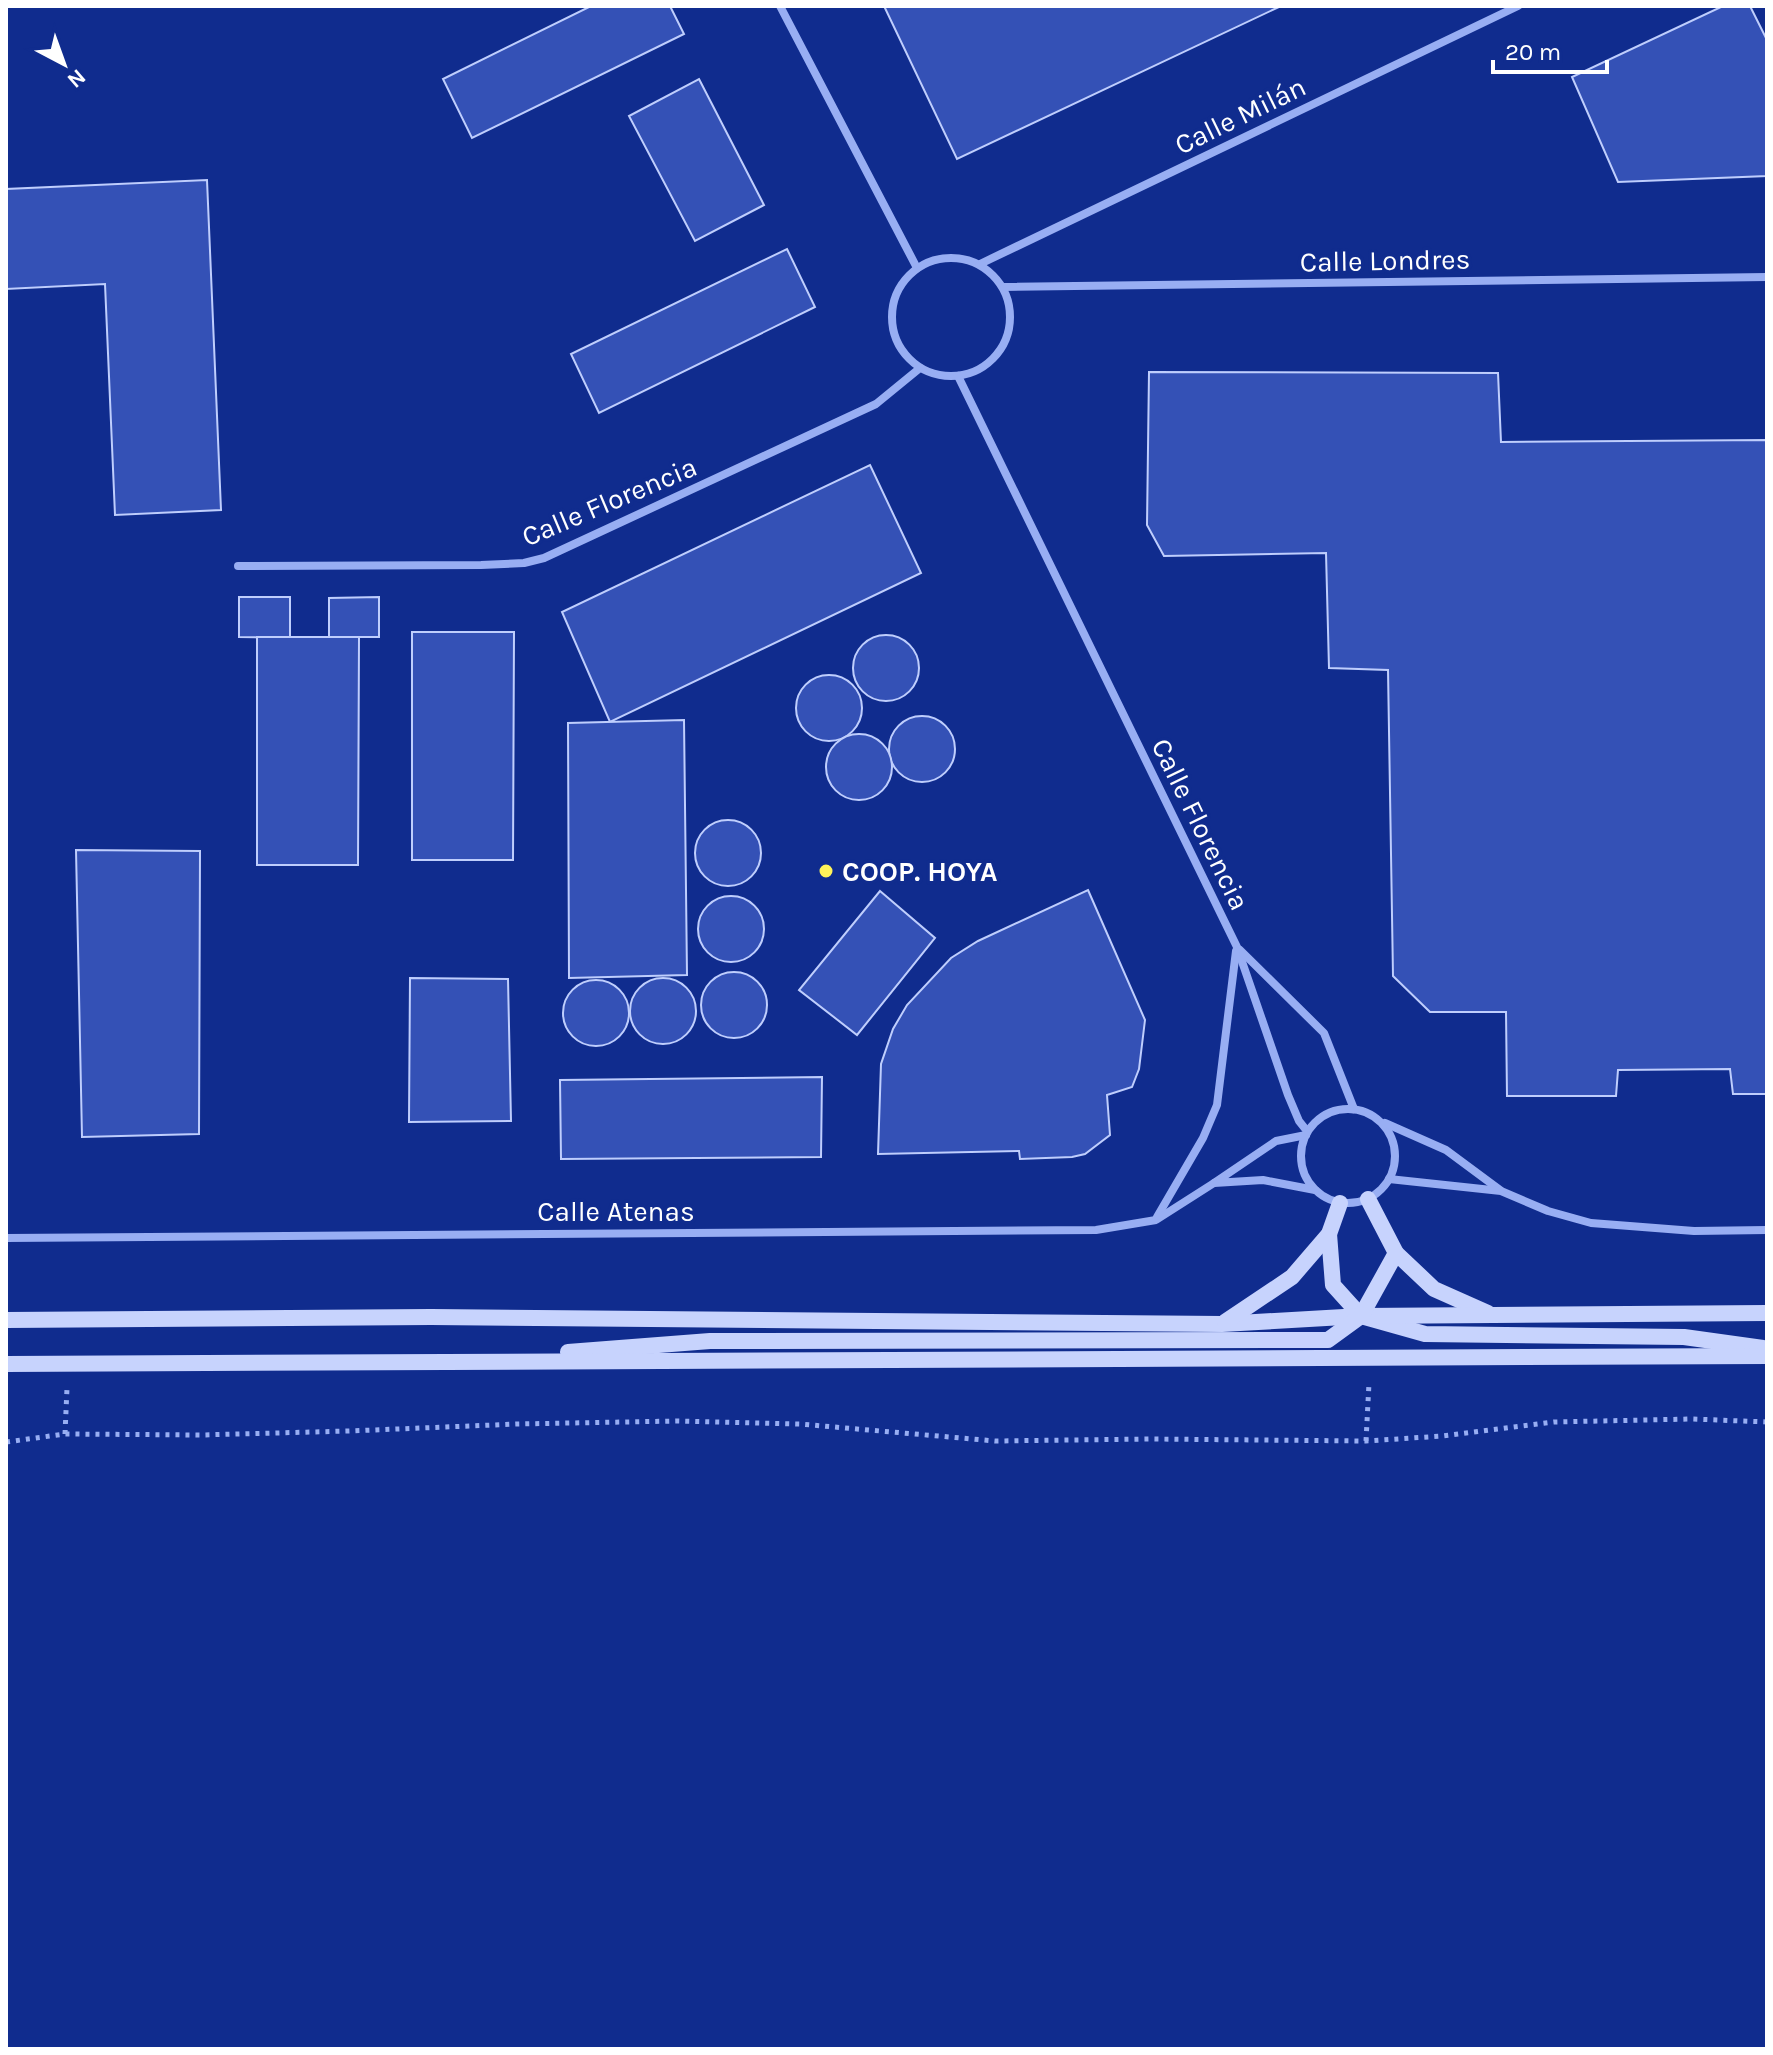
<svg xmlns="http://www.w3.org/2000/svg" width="1773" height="2055" font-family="Karla,sans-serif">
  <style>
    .building { fill: #3451b6; stroke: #bfcefd; stroke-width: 2 }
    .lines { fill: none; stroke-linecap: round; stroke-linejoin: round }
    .path { stroke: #98aef3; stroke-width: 5; stroke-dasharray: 4 6; stroke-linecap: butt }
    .street { stroke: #98aef3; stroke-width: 8 }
    .secondary { stroke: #c7d3fd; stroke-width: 16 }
    .poi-dot { fill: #fff35a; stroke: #102c8e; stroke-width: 3 }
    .labels { text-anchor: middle; stroke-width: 7; stroke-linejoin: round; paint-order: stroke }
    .street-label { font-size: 28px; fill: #fff; stroke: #102c8e }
    .poi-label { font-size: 28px; font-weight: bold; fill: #fff; stroke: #102c8e; text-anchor: start }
  </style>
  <rect width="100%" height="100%" fill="#102c8e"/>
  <!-- building -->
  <g class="building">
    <path d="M591 6H670L684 34 472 138 443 79Z"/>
    <path d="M884 6H1281L957 159Z"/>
    <path d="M1723 6H1750L1767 40V176L1618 182 1572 77Z"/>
    <path d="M699 79 764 205 695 241 629 116Z"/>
    <path d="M207 180 221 510 115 515 105 284 6 289V189Z"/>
    <path d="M787 249 815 307 599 413 571 354Z"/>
    <path d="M1149 372 1498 373 1501 442 1767 440V1094H1733L1730 1069 1618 1070 1616 1096H1507L1506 1012H1430L1393 976 1388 670 1329 668 1326 553 1164 556 1147 525Z"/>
    <path d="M870 465 921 573 610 722 562 612Z"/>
    <path d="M239 597H290V638L239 637Z"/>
    <path d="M379 597V637H329V598Z"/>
    <path d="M412 632H514L513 860H412Z"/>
    <circle cx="886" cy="668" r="33"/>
    <path d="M257 637H359L358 865H257Z"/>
    <circle cx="829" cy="708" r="33"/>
    <circle cx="922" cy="749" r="33"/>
    <path d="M684 720 687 975 569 978 568 723Z"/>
    <circle cx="859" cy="767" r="33"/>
    <circle cx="728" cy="853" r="33"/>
    <path d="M76 850 200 851 199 1134 82 1137Z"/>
    <path d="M1088 890 1145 1020 1139 1069 1132 1087 1107 1095 1110 1135 1085 1154 1072 1157 1020 1159 1019 1151 878 1154 881 1064 893 1029 907 1005 951 958 978 941Z"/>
    <path d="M880 891 935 938 857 1035 799 990Z"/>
    <circle cx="731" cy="929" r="33"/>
    <circle cx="734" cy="1005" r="33"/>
    <path d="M410 978 508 979 511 1121 409 1122Z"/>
    <circle cx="663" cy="1011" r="33"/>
    <circle cx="596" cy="1013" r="33"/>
    <path d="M822 1077 821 1157 561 1159 560 1080Z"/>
  </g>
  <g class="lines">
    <!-- path -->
    <g class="path">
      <path d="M65 1434 67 1388"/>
      <path d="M1366 1441 1369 1383"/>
      <path d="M6 1442 65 1434 201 1435 349 1431 518 1424 678 1421 800 1424 995 1441 1151 1439 1366 1441 1443 1436 1554 1422 1692 1419 1767 1422"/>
    </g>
    <!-- street -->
    <g class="street">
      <path d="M780 6 917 268"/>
      <circle cx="951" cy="317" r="59"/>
      <path d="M980 264 1518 6"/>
      <path d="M1004 287 1767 277"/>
      <path d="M958 376 1237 947 1288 1095 1299 1121 1307 1131"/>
      <path d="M238 566 481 565 524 563 544 558 876 404 920 368"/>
      <path d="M1240 950 1324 1033 1354 1109"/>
      <circle cx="1348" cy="1156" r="47"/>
      <path d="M1385 1123 1446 1150 1500 1190"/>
      <path d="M1306 1135 1276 1141 1214 1183 1263 1180 1315 1190"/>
      <path d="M1389 1179 1501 1191 1548 1211 1591 1223 1694 1231 1767 1230"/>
      <path d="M1157 1217 1203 1138 1217 1105 1236 951"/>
      <path d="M6 1238 1096 1230 1156 1220 1214 1183"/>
    </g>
    <!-- secondary -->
    <g class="secondary">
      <path d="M1368 1199 1396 1253 1434 1289 1488 1313"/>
      <path d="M1329 1234 1333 1285 1361 1316 1425 1334 1684 1337 1763 1348"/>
      <path d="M6 1320 431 1317 1222 1324 1361 1316 1767 1313"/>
      <path d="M1225 1322 1292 1277 1329 1234 1340 1203"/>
      <path d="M568 1352 710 1341 1328 1340 1361 1316 1396 1253"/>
      <path d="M6 1364 1767 1356"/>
    </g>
  </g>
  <!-- markers -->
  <circle class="poi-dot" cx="826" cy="871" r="8"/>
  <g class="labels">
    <!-- street labels -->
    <g class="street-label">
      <text transform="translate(1240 115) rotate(-26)" y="10">Calle Milán</text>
      <text transform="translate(1385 260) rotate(-1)" y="10">Calle Londres</text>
      <text transform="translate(609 501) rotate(-23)" y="10">Calle Florencia</text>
      <text transform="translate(1201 824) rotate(64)" y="10">Calle Florencia</text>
      <text x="616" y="1221">Calle Atenas</text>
    </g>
    <!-- poi labels -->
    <g class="poi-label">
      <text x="842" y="881">COOP. HOYA</text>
    </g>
  </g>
  <!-- border -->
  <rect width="1773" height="2055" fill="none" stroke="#ffffff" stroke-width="16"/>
  <!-- north arrow -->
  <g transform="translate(64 64) rotate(139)" stroke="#102c8e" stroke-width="6" paint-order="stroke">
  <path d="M0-6L14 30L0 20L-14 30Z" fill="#ffffff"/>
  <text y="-12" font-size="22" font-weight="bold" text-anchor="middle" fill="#ffffff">N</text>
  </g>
  <!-- scale -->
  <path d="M1493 60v12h114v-12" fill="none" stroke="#ffffff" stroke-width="4"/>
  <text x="1505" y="60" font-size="24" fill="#ffffff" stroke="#102c8e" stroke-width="6" paint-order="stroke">20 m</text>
</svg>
